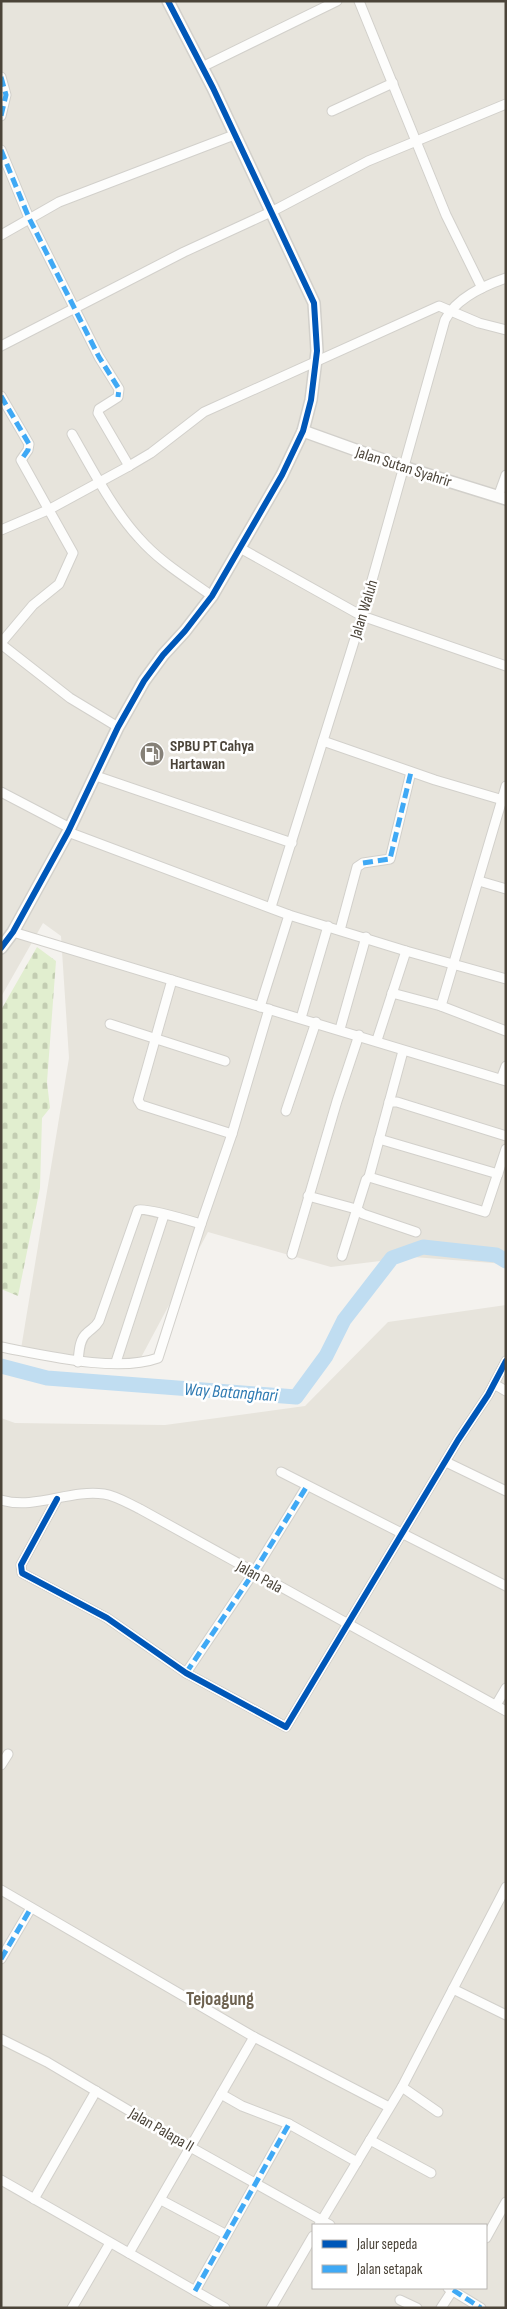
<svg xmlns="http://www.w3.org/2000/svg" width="507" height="2309" font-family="'Sofia Sans Condensed',sans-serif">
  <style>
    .residential { fill: #e7e4dc; fill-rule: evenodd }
    .cemetery { fill: url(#cemetery-stones) }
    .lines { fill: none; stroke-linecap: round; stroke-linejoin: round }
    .river { stroke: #c0ddf1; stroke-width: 15 }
    .minor-casing { stroke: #d2d0cb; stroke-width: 11 }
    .tertiary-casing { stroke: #d2d0cb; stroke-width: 14 }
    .minor { stroke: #fdfdfc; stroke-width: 9 }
    .tertiary { stroke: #fdfdfc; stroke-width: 11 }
    .quiet { stroke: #3fa9f5; stroke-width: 5; stroke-dasharray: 10 5; stroke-linecap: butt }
    .cycleway-casing { stroke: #fff; stroke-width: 9 }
    .cycleway { stroke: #0057b8; stroke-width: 6 }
    .labels { text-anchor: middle; stroke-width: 5; stroke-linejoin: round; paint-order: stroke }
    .street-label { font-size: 16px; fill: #4b4439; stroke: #fff }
    .poi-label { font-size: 16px; font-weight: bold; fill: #4b4439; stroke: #fff; text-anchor: start }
    .water-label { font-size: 18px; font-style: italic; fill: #2e7ab2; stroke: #fff }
    .quarter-label { font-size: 19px; font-weight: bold; fill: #6e6250; stroke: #fff }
  </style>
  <defs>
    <pattern id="cemetery-stones" width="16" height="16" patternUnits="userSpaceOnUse" patternTransform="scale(1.25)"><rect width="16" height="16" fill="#e1eecf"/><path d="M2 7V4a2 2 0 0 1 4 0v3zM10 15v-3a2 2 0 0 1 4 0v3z" fill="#c3cdb2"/></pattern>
  </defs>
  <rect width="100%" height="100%" fill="#f4f2ee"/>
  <!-- residential -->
  <g class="residential">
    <path d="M1 1H506V1264L413 1257 331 1267 208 1232 137 1365 20 1355 69 1058 61 936 43 923 1 997Z"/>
    <path d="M506 1305V2308H1V1418L15 1423 165 1425 305 1406 388 1322ZM313 2225H486V2288H313Z"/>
  </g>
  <!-- cemetery -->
  <path class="cemetery" d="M37 947 56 961 47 1082 50 1108 42 1118 40 1188 18 1296 1 1289V1010Z"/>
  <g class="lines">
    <!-- river -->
    <path class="river" d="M1 1366 47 1378 296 1397 326 1356 344 1320 392 1258 423 1247 496 1255 506 1261"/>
    <defs>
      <g id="minor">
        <path d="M359 1 446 215 482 288"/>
        <path d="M202 67 337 1"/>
        <path d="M1 77 6 95 1 116"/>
        <path d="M332 111 393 83"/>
        <path d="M1 150 29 218 99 357 119 389 118 397 99 409 98 413 129 466"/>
        <path d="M1 235 59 202 234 135"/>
        <path d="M1 346 184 252 271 212 368 161 506 104"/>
        <path d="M1 396 29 444 28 450 21 460 73 553 59 584 33 605 1 643"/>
        <path d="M72 434C91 467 113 510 139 538 160 562 187 578 212 596"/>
        <path d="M498 497 506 475"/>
        <path d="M1 530 50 509 129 466 151 453 204 412 439 306 479 323 506 330"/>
        <path d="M240 548 362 616 506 666"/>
        <path d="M1 644 70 698 118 727"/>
        <path d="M323 741 435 780 506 801"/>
        <path d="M96 776 292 843"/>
        <path d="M1 792 70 828"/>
        <path d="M68 832 289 915 406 951 506 979"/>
        <path d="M479 881 506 889"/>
        <path d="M271 907 362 616 445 320C456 298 483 286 506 278"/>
        <path d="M340 930 357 867 363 863 390 859 411 772"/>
        <path d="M13 932 506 1081"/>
        <path d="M172 980 138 1100 141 1105 232 1134"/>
        <path d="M392 993 441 1006 506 1031"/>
        <path d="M441 1006 506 786"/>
        <path d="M260 1007 289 915"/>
        <path d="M301 1018 328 926"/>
        <path d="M110 1024 225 1061"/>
        <path d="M340 1029 366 937"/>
        <path d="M377 1040 406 951"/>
        <path d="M501 1079 506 1066"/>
        <path d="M389 1102H397L506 1136"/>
        <path d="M286 1111 316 1022"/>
        <path d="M379 1139 498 1174"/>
        <path d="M369 1177 485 1212 506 1149"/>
        <path d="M308 1196 356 1209 363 1214 416 1232"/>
        <path d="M292 1254 337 1101 359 1035"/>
        <path d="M342 1256 366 1180 369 1177 403 1051"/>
        <path d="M1 1347C44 1355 117 1373 158 1358L201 1224"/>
        <path d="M78 1362C79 1353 79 1339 87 1333 92 1328 95 1328 99 1321L138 1210C143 1207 191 1221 201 1224L232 1134 269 1009"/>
        <path d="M116 1362 164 1215"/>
        <path d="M494 1384 506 1391"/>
        <path d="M446 1462 506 1491"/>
        <path d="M281 1472 506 1586"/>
        <path d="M57 1499 21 1565 22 1573 107 1618 186 1673 286 1727 458 1440 488 1395 506 1361"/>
        <path d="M1 1500C36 1510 70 1489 104 1494 117 1496 129 1504 140 1509L506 1711"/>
        <path d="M186 1673 254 1572 307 1486"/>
        <path d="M496 1705 506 1688"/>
        <path d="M1 1765 8 1754"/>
        <path d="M1 1890 254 2037 389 2107"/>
        <path d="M1 1959 31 1908"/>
        <path d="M453 1989 506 2015"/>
        <path d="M1 2039 47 2062 192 2148 330 2225"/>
        <path d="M402 2087 438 2112"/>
        <path d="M221 2094 242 2106 289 2124 357 2162"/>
        <path d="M370 2140 431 2173"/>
        <path d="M1 2180 225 2308"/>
        <path d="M34 2199 96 2091"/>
        <path d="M161 2200 225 2234"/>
        <path d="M319 2225 402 2087 506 1887"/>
        <path d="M486 2238 506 2202"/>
        <path d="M129 2253 254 2037"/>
        <path d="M448 2288 481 2308"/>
        <path d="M195 2291 289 2124"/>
        <path d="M400 2300 417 2308"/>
        <path d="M72 2308 110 2243"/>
        <path d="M271 2308 313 2236"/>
        <path d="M441 2308 454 2288"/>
      </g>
      <g id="tertiary">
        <path d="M303 431 403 467 506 499"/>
        <path d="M1 948 13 932 68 832 118 727 144 681 163 655 185 631 212 596 282 475 303 431 311 400 317 351 314 303 213 88 168 1"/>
      </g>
    </defs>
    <!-- minor casing -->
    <use href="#minor" class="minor-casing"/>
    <!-- tertiary casing -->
    <use href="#tertiary" class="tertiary-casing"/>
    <!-- minor -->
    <use href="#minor" class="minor"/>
    <!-- tertiary -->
    <use href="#tertiary" class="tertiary"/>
    <!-- quiet -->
    <g class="quiet">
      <path d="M1 77 6 95 1 116"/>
      <path d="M1 150 29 218 99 357 119 389 118 397"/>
      <path d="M1 396 29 444 28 450 21 460"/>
      <path d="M363 863 390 859 411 772"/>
      <path d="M186 1673 254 1572 307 1486"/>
      <path d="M1 1959 31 1908"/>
      <path d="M453 2290 481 2308"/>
      <path d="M195 2291 289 2124"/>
    </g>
    <defs>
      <g id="cycleway">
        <path d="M1 948 13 932 68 832 118 727 144 681 163 655 185 631 212 596 282 475 303 431 311 400 317 351 314 303 213 88 168 1"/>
        <path d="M57 1499 21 1565 22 1573 107 1618 186 1673 286 1727 458 1440 488 1395 506 1361"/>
      </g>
    </defs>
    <!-- cycleway casing -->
    <use href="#cycleway" class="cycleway-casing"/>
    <!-- cycleway -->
    <use href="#cycleway" class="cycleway"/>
  </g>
  <!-- icons -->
  <defs>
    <symbol id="fuel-disc" viewBox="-11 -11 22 22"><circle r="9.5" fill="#868178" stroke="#fff"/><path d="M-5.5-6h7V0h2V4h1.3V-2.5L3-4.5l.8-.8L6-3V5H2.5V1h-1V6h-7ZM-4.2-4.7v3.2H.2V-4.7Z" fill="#fff"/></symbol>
  </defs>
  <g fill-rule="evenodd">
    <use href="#fuel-disc" x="138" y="740" width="28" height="28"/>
  </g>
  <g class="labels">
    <!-- street labels -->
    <g class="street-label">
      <text transform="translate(404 466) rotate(18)" y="6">Jalan Sutan Syahrir</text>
      <text transform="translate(363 609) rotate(-73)" y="6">Jalan Waluh</text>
      <text transform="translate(260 1576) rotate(29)" y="6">Jalan Pala</text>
      <text transform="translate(162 2129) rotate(30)" y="6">Jalan Palapa II</text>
    </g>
    <!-- poi labels -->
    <g class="poi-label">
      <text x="170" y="751">SPBU PT Cahya<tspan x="170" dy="18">Hartawan</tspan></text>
    </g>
    <!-- water labels -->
    <g class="water-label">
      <text transform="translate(231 1392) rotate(4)" y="6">Way Batanghari</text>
    </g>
    <!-- quarter labels -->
    <g class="quarter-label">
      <text x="220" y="2005">Tejoagung</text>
    </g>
  </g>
  <!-- border -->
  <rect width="507" height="2309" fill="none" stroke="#4b4439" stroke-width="5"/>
  <!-- legend -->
  <rect x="312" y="2224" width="175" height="65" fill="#ffffff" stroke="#b7b4b0"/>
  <rect x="322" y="2240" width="25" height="8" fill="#0057b8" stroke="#b7b4b0"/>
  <text x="357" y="2249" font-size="15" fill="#4b4439">Jalur sepeda</text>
  <rect x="322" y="2265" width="25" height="8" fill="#3fa9f5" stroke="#b7b4b0"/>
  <text x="357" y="2274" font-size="15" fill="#4b4439">Jalan setapak</text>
</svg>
